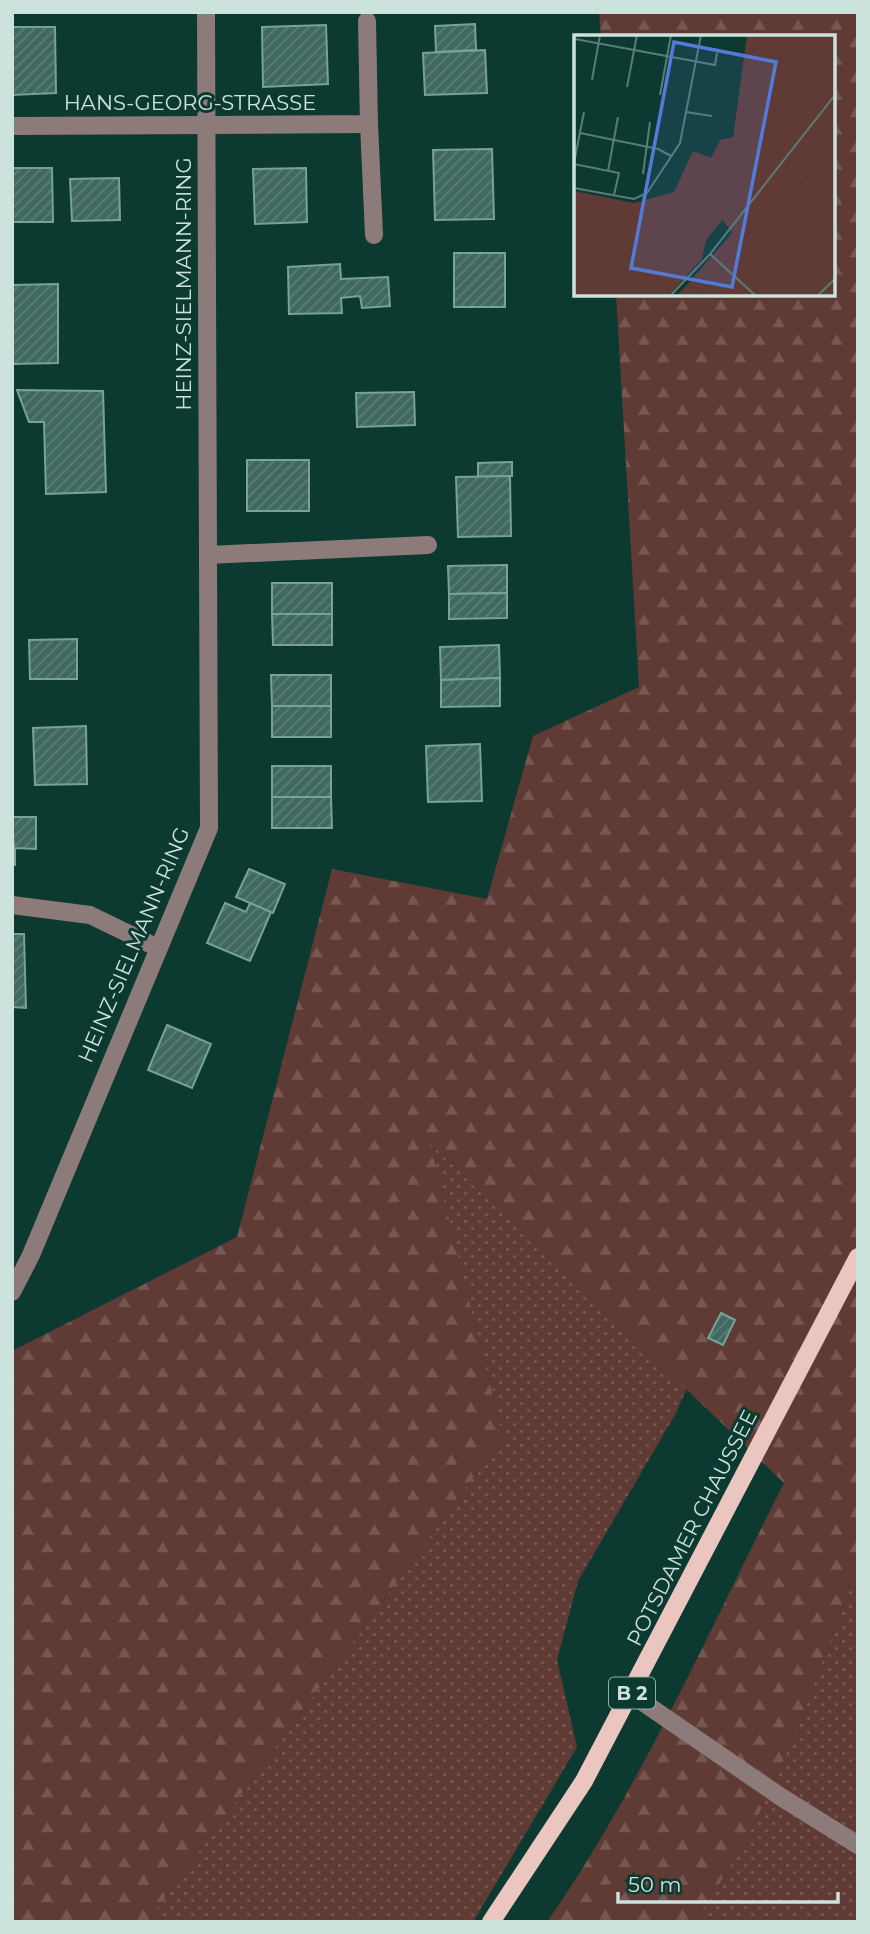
<svg xmlns="http://www.w3.org/2000/svg" width="870" height="1934" font-family="Montserrat,sans-serif">
  <style>
    .grass { fill: url(#grass-dots) }
    .forest { fill: url(#forest-firs) }
    .building { fill: url(#building-hatch); stroke: #76a297; stroke-width: 2 }
    .lines { fill: none; stroke-linecap: round; stroke-linejoin: round }
    .minor { stroke: #8d7b79; stroke-width: 18 }
    .major { stroke: #ebc6c1; stroke-width: 18 }
    .labels { text-anchor: middle; stroke-width: 6; stroke-linejoin: round; paint-order: stroke }
    .shield { fill: #0c3930; stroke: #92afa8; stroke-width: 2 }
    .shield-label { font-size: 19px; font-weight: bold; fill: #cce2dc }
    .street-label { font-size: 21px; fill: #cce2dc; stroke: #0c3930 }
    .inset-road { fill: none; stroke: #597d75; stroke-width: 2 }
    .view { fill: #527ad9; fill-opacity: 0.15; stroke: #527ad9; stroke-width: 3.5 }
    .inset-edge { fill: none; stroke: #cce2dc; stroke-width: 3.5 }
  </style>
  <defs>
    <pattern id="grass-dots" width="8" height="8" patternUnits="userSpaceOnUse" patternTransform="scale(1.75)"><rect width="8" height="8" fill="#603b36"/><path d="M2 2h.1M6 6h.1" fill="none" stroke="#765752" stroke-width="1.8" stroke-linecap="round"/></pattern>
    <pattern id="forest-firs" width="22" height="20" patternUnits="userSpaceOnUse" patternTransform="scale(1.75)"><rect width="22" height="20" fill="#603b36"/><path d="M5 1l3.5 6h-7zM16 11l3.5 6h-7z" fill="#765752"/></pattern>
    <pattern id="building-hatch" width="6" height="6" patternUnits="userSpaceOnUse" patternTransform="scale(1.75)"><rect width="6" height="6" fill="#3f695f"/><path d="M-1 1l2-2M0 6l6-6M5 7l2-2" fill="none" stroke="#5a7e75"/></pattern>
  </defs>
  <rect width="100%" height="100%" fill="#0c3930"/>
  <!-- grass -->
  <g class="grass">
    <path d="M429 1142 687 1388 676 1413 578 1581 557 1660 577 1747 473 1922H147L503 1437Z"/>
    <path d="M858 1562V1922H693C773 1814 813 1686 858 1562Z"/>
  </g>
  <!-- forest -->
  <path class="forest" d="M599 12H858V1562C813 1686 773 1815 693 1922H547C640 1789 710 1628 784 1483L430 1143 503 1437 147 1922H12V1351L237 1237 332 869 487 899 533 736 639 687 616 294H833V37H601Z"/>
  <!-- building -->
  <g class="building">
    <path d="M475 24 476 50 436 52 435 26Z"/>
    <path d="M326 25 328 84 263 87 262 27Z"/>
    <path d="M12 27H55L56 93 12 95Z"/>
    <path d="M485 50 487 93 425 95 423 53Z"/>
    <path d="M492 149 494 219 435 220 433 150Z"/>
    <path d="M12 168H52L53 222H12Z"/>
    <path d="M306 168 307 222 255 224 253 169Z"/>
    <path d="M119 178 120 220 72 221 70 179Z"/>
    <rect x="454" y="253" width="51" height="54"/>
    <path d="M340 264 341 279 388 277 390 306 362 308 360 296 341 298 342 313 289 314 288 267Z"/>
    <path d="M58 284V363L12 364V285Z"/>
    <path d="M17 390 103 391 106 492 46 494 44 422H29Z"/>
    <path d="M414 392 415 425 357 427 356 393Z"/>
    <rect x="247" y="460" width="62" height="51"/>
    <path d="M512 462V476L478 477V463Z"/>
    <path d="M510 476 511 536 458 537 456 477Z"/>
    <path d="M507 565V593L449 594 448 566Z"/>
    <rect x="272" y="583" width="60" height="31"/>
    <path d="M507 593V618L449 619V594Z"/>
    <path d="M272 614H332V645H273Z"/>
    <path d="M77 639V679H30L29 640Z"/>
    <path d="M499 645 500 678 441 680 440 647Z"/>
    <path d="M271 675H331V706H272Z"/>
    <path d="M500 678V706L441 707V680Z"/>
    <rect x="272" y="706" width="59" height="31"/>
    <path d="M86 726 87 784 35 785 33 728Z"/>
    <path d="M480 744 482 801 428 802 426 746Z"/>
    <rect x="272" y="766" width="59" height="31"/>
    <path d="M272 797H331L332 828H272Z"/>
    <path d="M12 817H36V849L15 848V866Z"/>
    <path d="M249 869 285 884 273 913 236 897Z"/>
    <path d="M225 903 246 912 250 903 271 912 250 961 207 943Z"/>
    <path d="M12 934H24L26 1008 12 1007Z"/>
    <path d="M167 1025 211 1044 192 1088 148 1070Z"/>
    <path d="M721 1313 735 1320 723 1345 708 1338Z"/>
  </g>
  <g class="lines">
    <!-- minor -->
    <g class="minor">
      <path d="M369 124 374 235"/>
      <path d="M12 126 369 124 367 21"/>
      <path d="M208 555 428 545"/>
      <path d="M12 905 90 915 156 947"/>
      <path d="M12 1292 31 1255 209 828 206 12"/>
      <path d="M631 1694 781 1797 858 1845"/>
    </g>
    <!-- major -->
    <path class="major" d="M491 1922 584 1781 858 1257"/>
  </g>
  <g class="labels">
    <!-- shield labels -->
    <rect class="shield" x="609" y="1677.5" width="46" height="31" rx="5"/>
    <g class="shield-label">
      <text x="632" y="1700">B 2</text>
    </g>
    <!-- street labels -->
    <g class="street-label">
      <text x="190" y="110">HANS-GEORG-STRASSE</text>
      <text transform="translate(184 284) rotate(-90)" y="7">HEINZ-SIELMANN-RING</text>
      <text transform="translate(134 945) rotate(-67)" y="7">HEINZ-SIELMANN-RING</text>
      <text transform="translate(692 1528) rotate(-63)" y="7">POTSDAMER CHAUSSEE</text>
    </g>
  </g>
  <!-- overview -->
  <g transform="translate(574 35)">
    <rect width="261" height="261" fill="#0c3930"/>
    <path d="M261 115V261H123L142 243 165 208ZM125 150 149 184 132 205 128 224 94 261H0Z" fill="#603b36"/>
    <path d="M173 0H261V115L165 208 142 243 123 261H103L158 198 125 151 126 186 70 239 0 259V156L60 168 100 157 119 116 137 123 146 105 159 102Z" fill="#603b36"/>
    <path class="inset-road" d="M1 4 141 30 143 18M18 45 26 0M53 52 63 0M86 60 97 0M112 77 138 81M6 98 84 114 97 121M0 128 10 77M0 129 45 138 40 160M34 136 44 82M69 139 76 87M0 153 60 164 73 158 106 108 127 0M136 219 182 261M96 261 136 219 261 60M243 261 261 244"/>
    <path class="view" d="M100 7 202 27 158 252 57 233Z"/>
    <rect width="261" height="261" class="inset-edge"/>
  </g>
  <!-- border -->
  <rect width="870" height="1934" fill="none" stroke="#cce2dc" stroke-width="28"/>
  <!-- scale -->
  <path d="M618 1892v10h220v-10" fill="none" stroke="#cce2dc" stroke-width="3.5"/>
  <text x="628" y="1892" font-size="21" fill="#cce2dc" stroke="#0c3930" stroke-width="5" paint-order="stroke">50 m</text>
</svg>
